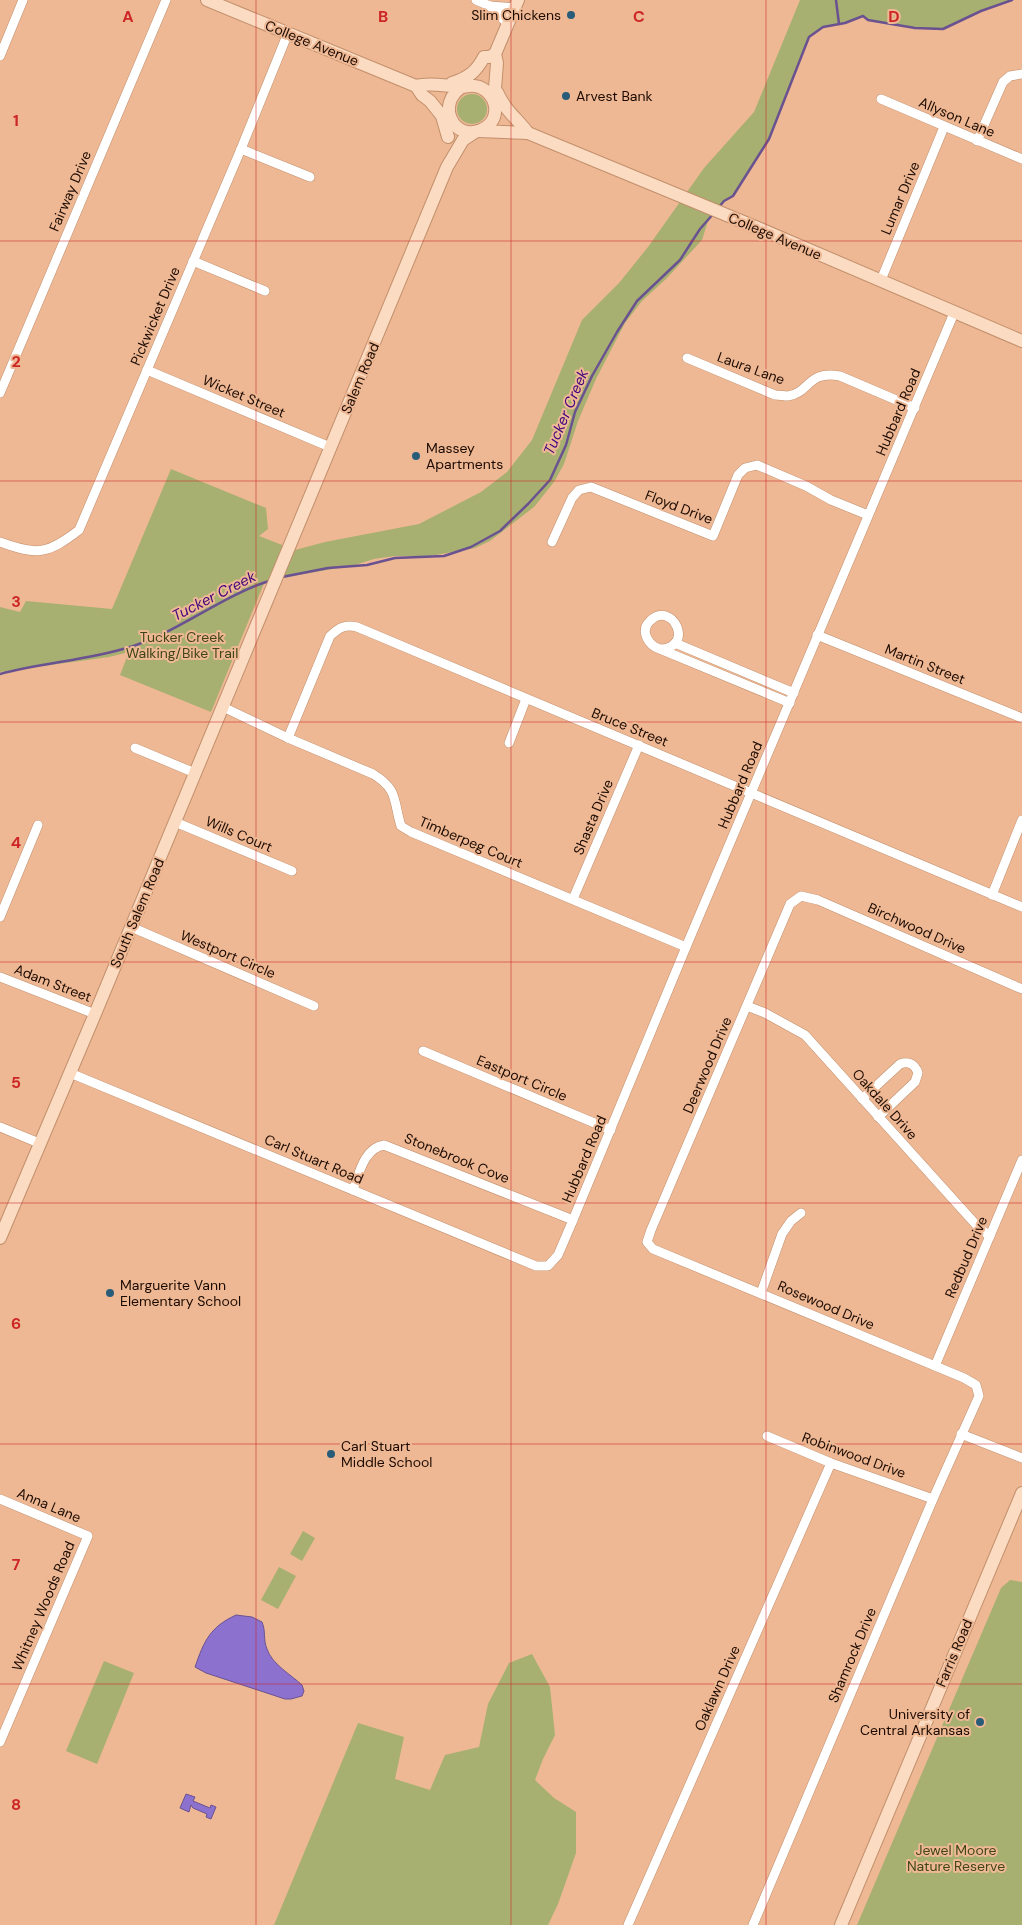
<svg xmlns="http://www.w3.org/2000/svg" width="1022" height="1925" font-family="'DM Sans',sans-serif">
  <style>
    .green { fill: #a7b070 }
    .water { fill: #8c71cf; stroke: #6a5291 }
    .lines { fill: none; stroke-linecap: round; stroke-linejoin: round }
    .stream { stroke: #6a5291; stroke-width: 2.5 }
    .street-casing { stroke: #c28f6c; stroke-width: 10 }
    .secondary-casing { stroke: #c28f6c; stroke-width: 14 }
    .street { stroke: #fff; stroke-width: 9 }
    .secondary { stroke: #fbdbc1; stroke-width: 12 }
    .grid { fill: none; stroke: #cd2626; stroke-width: 1; stroke-opacity: 0.55 }
    .poi-dot { fill: #295c79; stroke: #eeb894; stroke-width: 2 }
    .labels { text-anchor: middle; stroke-width: 4; stroke-linejoin: round; paint-order: stroke }
    .poi-label { font-size: 14px; fill: #1c0a01; stroke: #eeb894; text-anchor: start }
    .street-label { font-size: 14px; fill: #1c0a01; stroke: #eeb894 }
    .park-label { font-size: 14px; fill: #3f4516; stroke: #eeb894 }
    .water-label { font-size: 15px; font-style: italic; fill: #3e057d; stroke: #eeb894 }
    .grid-label { font-size: 16px; text-anchor: middle; font-weight: bold; fill: #cd2626; stroke: #eeb894; stroke-width: 4; stroke-linejoin: round; paint-order: stroke }
  </style>
  <rect width="100%" height="100%" fill="#eeb894"/>
  <!-- green -->
  <g class="green">
    <path d="M800 0H1012L981 11 943 29 915 28 868 20 863 16 845 23 823 27 809 37 769 139 733 196 724 201 708 221 702 240 666 279 642 301 625 323 596 379 578 421 564 464 554 482 534 507 490 541 475 548 430 556H395L374 559 355 565 265 581 211 712 120 675 129 652 109 657 0 672V607L20 612 26 601 112 609 171 469 266 508 268 529 259 536 295 550 325 542 419 524 481 492 507 472 532 440 582 320 619 283 648 247 704 168 754 112Z"/>
    <circle cx="472" cy="109" r="15"/>
    <path d="M303 1531 315 1538 302 1561 290 1554Z"/>
    <path d="M279 1567 296 1576 278 1609 261 1600Z"/>
    <path d="M1010 1580 1022 1582V1925H857L1001 1588Z"/>
    <path d="M532 1654 550 1687 555 1735 543 1759 535 1780 554 1798 576 1812V1853L558 1904 548 1925H274L358 1723 404 1737 395 1779 430 1790 445 1755 479 1747 488 1704 509 1663Z"/>
    <path d="M104 1661 134 1673 97 1764 66 1751Z"/>
  </g>
  <!-- water -->
  <g class="water">
    <path d="M236 1615 252 1617 262 1622C266 1631 263 1640 267 1649 272 1664 290 1674 302 1685L304 1691 302 1696 291 1699H285L206 1673 195 1667C204 1641 210 1627 236 1615Z"/>
    <path d="M186 1794 195 1797 193 1801 210 1808 211 1805 216 1807 211 1819 206 1817 207 1814 193 1808 191 1805 189 1812 180 1808Z"/>
  </g>
  <g class="lines">
    <!-- stream -->
    <g class="stream">
      <path d="M836 0 839 24"/>
      <path d="M719 207 724 201 733 196 769 139 809 37 823 27 845 23 863 16 868 20 915 28 943 29 981 11 1012 0"/>
      <path d="M282 577 328 568 367 565 395 558 444 556 471 547 500 531 528 504 550 480 566 445 575 412 592 376 617 332 637 301 680 260 700 229 714 213"/>
      <path d="M0 674C42 663 86 660 127 648 178 633 219 597 269 581"/>
    </g>
    <defs>
      <g id="street">
        <path d="M476 0 490 6 515 8"/>
        <path d="M490 6 508 24"/>
        <path d="M0 56 23 0"/>
        <path d="M881 99 1022 159"/>
        <path d="M977 141 1003 82 1010 76 1022 74"/>
        <path d="M241 149 310 177"/>
        <path d="M193 261 265 291"/>
        <path d="M881 280 944 127"/>
        <path d="M687 358 775 395C779 395 784 396 788 396 811 392 807 370 840 376L915 408"/>
        <path d="M147 370 330 447"/>
        <path d="M0 393 166 0"/>
        <path d="M0 542C37 556 48 554 79 530L241 149 288 33"/>
        <path d="M552 542 572 498 579 490 591 487 713 536 738 475 745 468 757 465 806 486 831 500 868 515"/>
        <path d="M817 635 1022 718"/>
        <path d="M675 643 794 693"/>
        <path d="M660 649C696 648 672 599 650 621 641 629 646 641 655 647L790 703"/>
        <path d="M223 707 288 738 373 774C399 790 393 801 401 826L411 832 686 947"/>
        <path d="M288 738 330 636C339 628 344 624 357 627L1022 907"/>
        <path d="M509 743 526 699"/>
        <path d="M135 748 195 773"/>
        <path d="M175 822 292 871"/>
        <path d="M992 895 1022 820"/>
        <path d="M573 899 639 745"/>
        <path d="M0 917 38 825"/>
        <path d="M131 927 314 1006"/>
        <path d="M0 977 95 1014"/>
        <path d="M747 1006 765 1013 805 1035 979 1228 990 1236"/>
        <path d="M423 1051 611 1130"/>
        <path d="M70 1073 536 1266H548L558 1255 573 1220 686 947 954 313"/>
        <path d="M862 1099 900 1064C909 1061 915 1064 918 1073L915 1082 878 1117"/>
        <path d="M0 1127 39 1143"/>
        <path d="M353 1190C359 1174 364 1148 384 1145L573 1220"/>
        <path d="M761 1293 782 1234 791 1221 801 1213"/>
        <path d="M935 1366 1022 1160"/>
        <path d="M961 1434 1022 1458"/>
        <path d="M767 1436 831 1463 933 1499"/>
        <path d="M0 1499 88 1536 0 1742"/>
        <path d="M628 1925 831 1463"/>
        <path d="M753 1925 933 1499 979 1396 976 1385 964 1378 653 1249 647 1242 651 1230 790 904 801 896 818 900 1022 989"/>
      </g>
      <g id="secondary">
        <path d="M207 0 416 86 422 95 430 101 442 116 448 137"/>
        <path d="M452 83C468 78 476 72 484 57H489L495 54"/>
        <path d="M416 86C427 83 440 85 451 86 455 86 459 88 462 87 466 87 470 85 474 86 487 87 497 100 495 113 494 121 488 127 481 130 454 142 435 104 462 87"/>
        <path d="M497 92C506 112 516 117 528 133"/>
        <path d="M494 101 497 63 495 54 518 0"/>
        <path d="M479 131 528 133 758 228 1022 341"/>
        <path d="M0 1238 95 1014 447 167 463 140 475 132"/>
        <path d="M841 1925 1022 1493"/>
      </g>
    </defs>
    <!-- street casing -->
    <use href="#street" class="street-casing"/>
    <!-- secondary casing -->
    <use href="#secondary" class="secondary-casing"/>
    <!-- street -->
    <use href="#street" class="street"/>
    <!-- secondary -->
    <use href="#secondary" class="secondary"/>
  </g>
  <!-- grid -->
  <path class="grid" d="M256 0V1925M511 0V1925M766 0V1925M0 241H1022M0 481H1022M0 722H1022M0 962H1022M0 1203H1022M0 1444H1022M0 1684H1022"/>
  <!-- markers -->
  <g class="poi-dot">
    <circle cx="571" cy="15" r="5"/>
    <circle cx="566" cy="96" r="5"/>
    <circle cx="416" cy="456" r="5"/>
    <circle cx="110" cy="1293" r="5"/>
    <circle cx="331" cy="1454" r="5"/>
    <circle cx="980" cy="1722" r="5"/>
  </g>
  <g class="labels">
    <!-- poi labels -->
    <g class="poi-label">
      <text x="561" y="20" text-anchor="end">Slim Chickens</text>
      <text x="576" y="101">Arvest Bank</text>
      <text x="426" y="453">Massey<tspan x="426" dy="16">Apartments</tspan></text>
      <text x="120" y="1290">Marguerite Vann<tspan x="120" dy="16">Elementary School</tspan></text>
      <text x="341" y="1451">Carl Stuart<tspan x="341" dy="16">Middle School</tspan></text>
      <text x="970" y="1719" text-anchor="end">University of<tspan x="970" dy="16">Central Arkansas</tspan></text>
    </g>
    <!-- street labels -->
    <g class="street-label">
      <text transform="translate(312 43) rotate(22)" y="5">College Avenue</text>
      <text transform="translate(957 117) rotate(23)" y="5">Allyson Lane</text>
      <text transform="translate(70 191) rotate(-67)" y="5">Fairway Drive</text>
      <text transform="translate(900 198) rotate(-67)" y="5">Lumar Drive</text>
      <text transform="translate(775 236) rotate(23)" y="5">College Avenue</text>
      <text transform="translate(155 316) rotate(-67)" y="5">Pickwicket Drive</text>
      <text transform="translate(751 368) rotate(20)" y="5">Laura Lane</text>
      <text transform="translate(360 378) rotate(-67)" y="5">Salem Road</text>
      <text transform="translate(244 396) rotate(23)" y="5">Wicket Street</text>
      <text transform="translate(898 412) rotate(-67)" y="5">Hubbard Road</text>
      <text transform="translate(679 507) rotate(21)" y="5">Floyd Drive</text>
      <text transform="translate(925 664) rotate(22)" y="5">Martin Street</text>
      <text transform="translate(630 727) rotate(22)" y="5">Bruce Street</text>
      <text transform="translate(740 785) rotate(-67)" y="5">Hubbard Road</text>
      <text transform="translate(593 817) rotate(-67)" y="5">Shasta Drive</text>
      <text transform="translate(239 834) rotate(23)" y="5">Wills Court</text>
      <text transform="translate(471 842) rotate(23)" y="5">Timberpeg Court</text>
      <text transform="translate(137 913) rotate(-67)" y="5">South Salem Road</text>
      <text transform="translate(917 928) rotate(24)" y="5">Birchwood Drive</text>
      <text transform="translate(228 954) rotate(23)" y="5">Westport Circle</text>
      <text transform="translate(53 983) rotate(21)" y="5">Adam Street</text>
      <text transform="translate(707 1065) rotate(-67)" y="5">Deerwood Drive</text>
      <text transform="translate(522 1078) rotate(23)" y="5">Eastport Circle</text>
      <text transform="translate(885 1104) rotate(48)" y="5">Oakdale Drive</text>
      <text transform="translate(457 1158) rotate(22)" y="5">Stonebrook Cove</text>
      <text transform="translate(314 1159) rotate(23)" y="5">Carl Stuart Road</text>
      <text transform="translate(584 1159) rotate(-67)" y="5">Hubbard Road</text>
      <text transform="translate(966 1257) rotate(-67)" y="5">Redbud Drive</text>
      <text transform="translate(826 1305) rotate(23)" y="5">Rosewood Drive</text>
      <text transform="translate(854 1455) rotate(20)" y="5">Robinwood Drive</text>
      <text transform="translate(49 1505) rotate(23)" y="5">Anna Lane</text>
      <text transform="translate(43 1606) rotate(-67)" y="5">Whitney Woods Road</text>
      <text transform="translate(954 1653) rotate(-67)" y="5">Farris Road</text>
      <text transform="translate(852 1655) rotate(-67)" y="5">Shamrock Drive</text>
      <text transform="translate(717 1688) rotate(-66)" y="5">Oaklawn Drive</text>
    </g>
    <!-- park labels -->
    <g class="park-label">
      <text x="182" y="642">Tucker Creek<tspan x="182" dy="16">Walking/Bike Trail</tspan></text>
      <text x="956" y="1855">Jewel Moore<tspan x="956" dy="16">Nature Reserve</tspan></text>
    </g>
    <!-- water labels -->
    <g class="water-label">
      <text transform="translate(566 412) rotate(-67)" y="5">Tucker Creek</text>
      <text transform="translate(214 596) rotate(-27)" y="5">Tucker Creek</text>
    </g>
  </g>
  <g class="grid-label">
    <text x="128" y="22">A</text>
    <text x="383" y="22">B</text>
    <text x="639" y="22">C</text>
    <text x="894" y="22">D</text>
    <text x="16" y="126">1</text>
    <text x="16" y="367">2</text>
    <text x="16" y="607">3</text>
    <text x="16" y="848">4</text>
    <text x="16" y="1088">5</text>
    <text x="16" y="1329">6</text>
    <text x="16" y="1570">7</text>
    <text x="16" y="1810">8</text>
  </g>
</svg>
